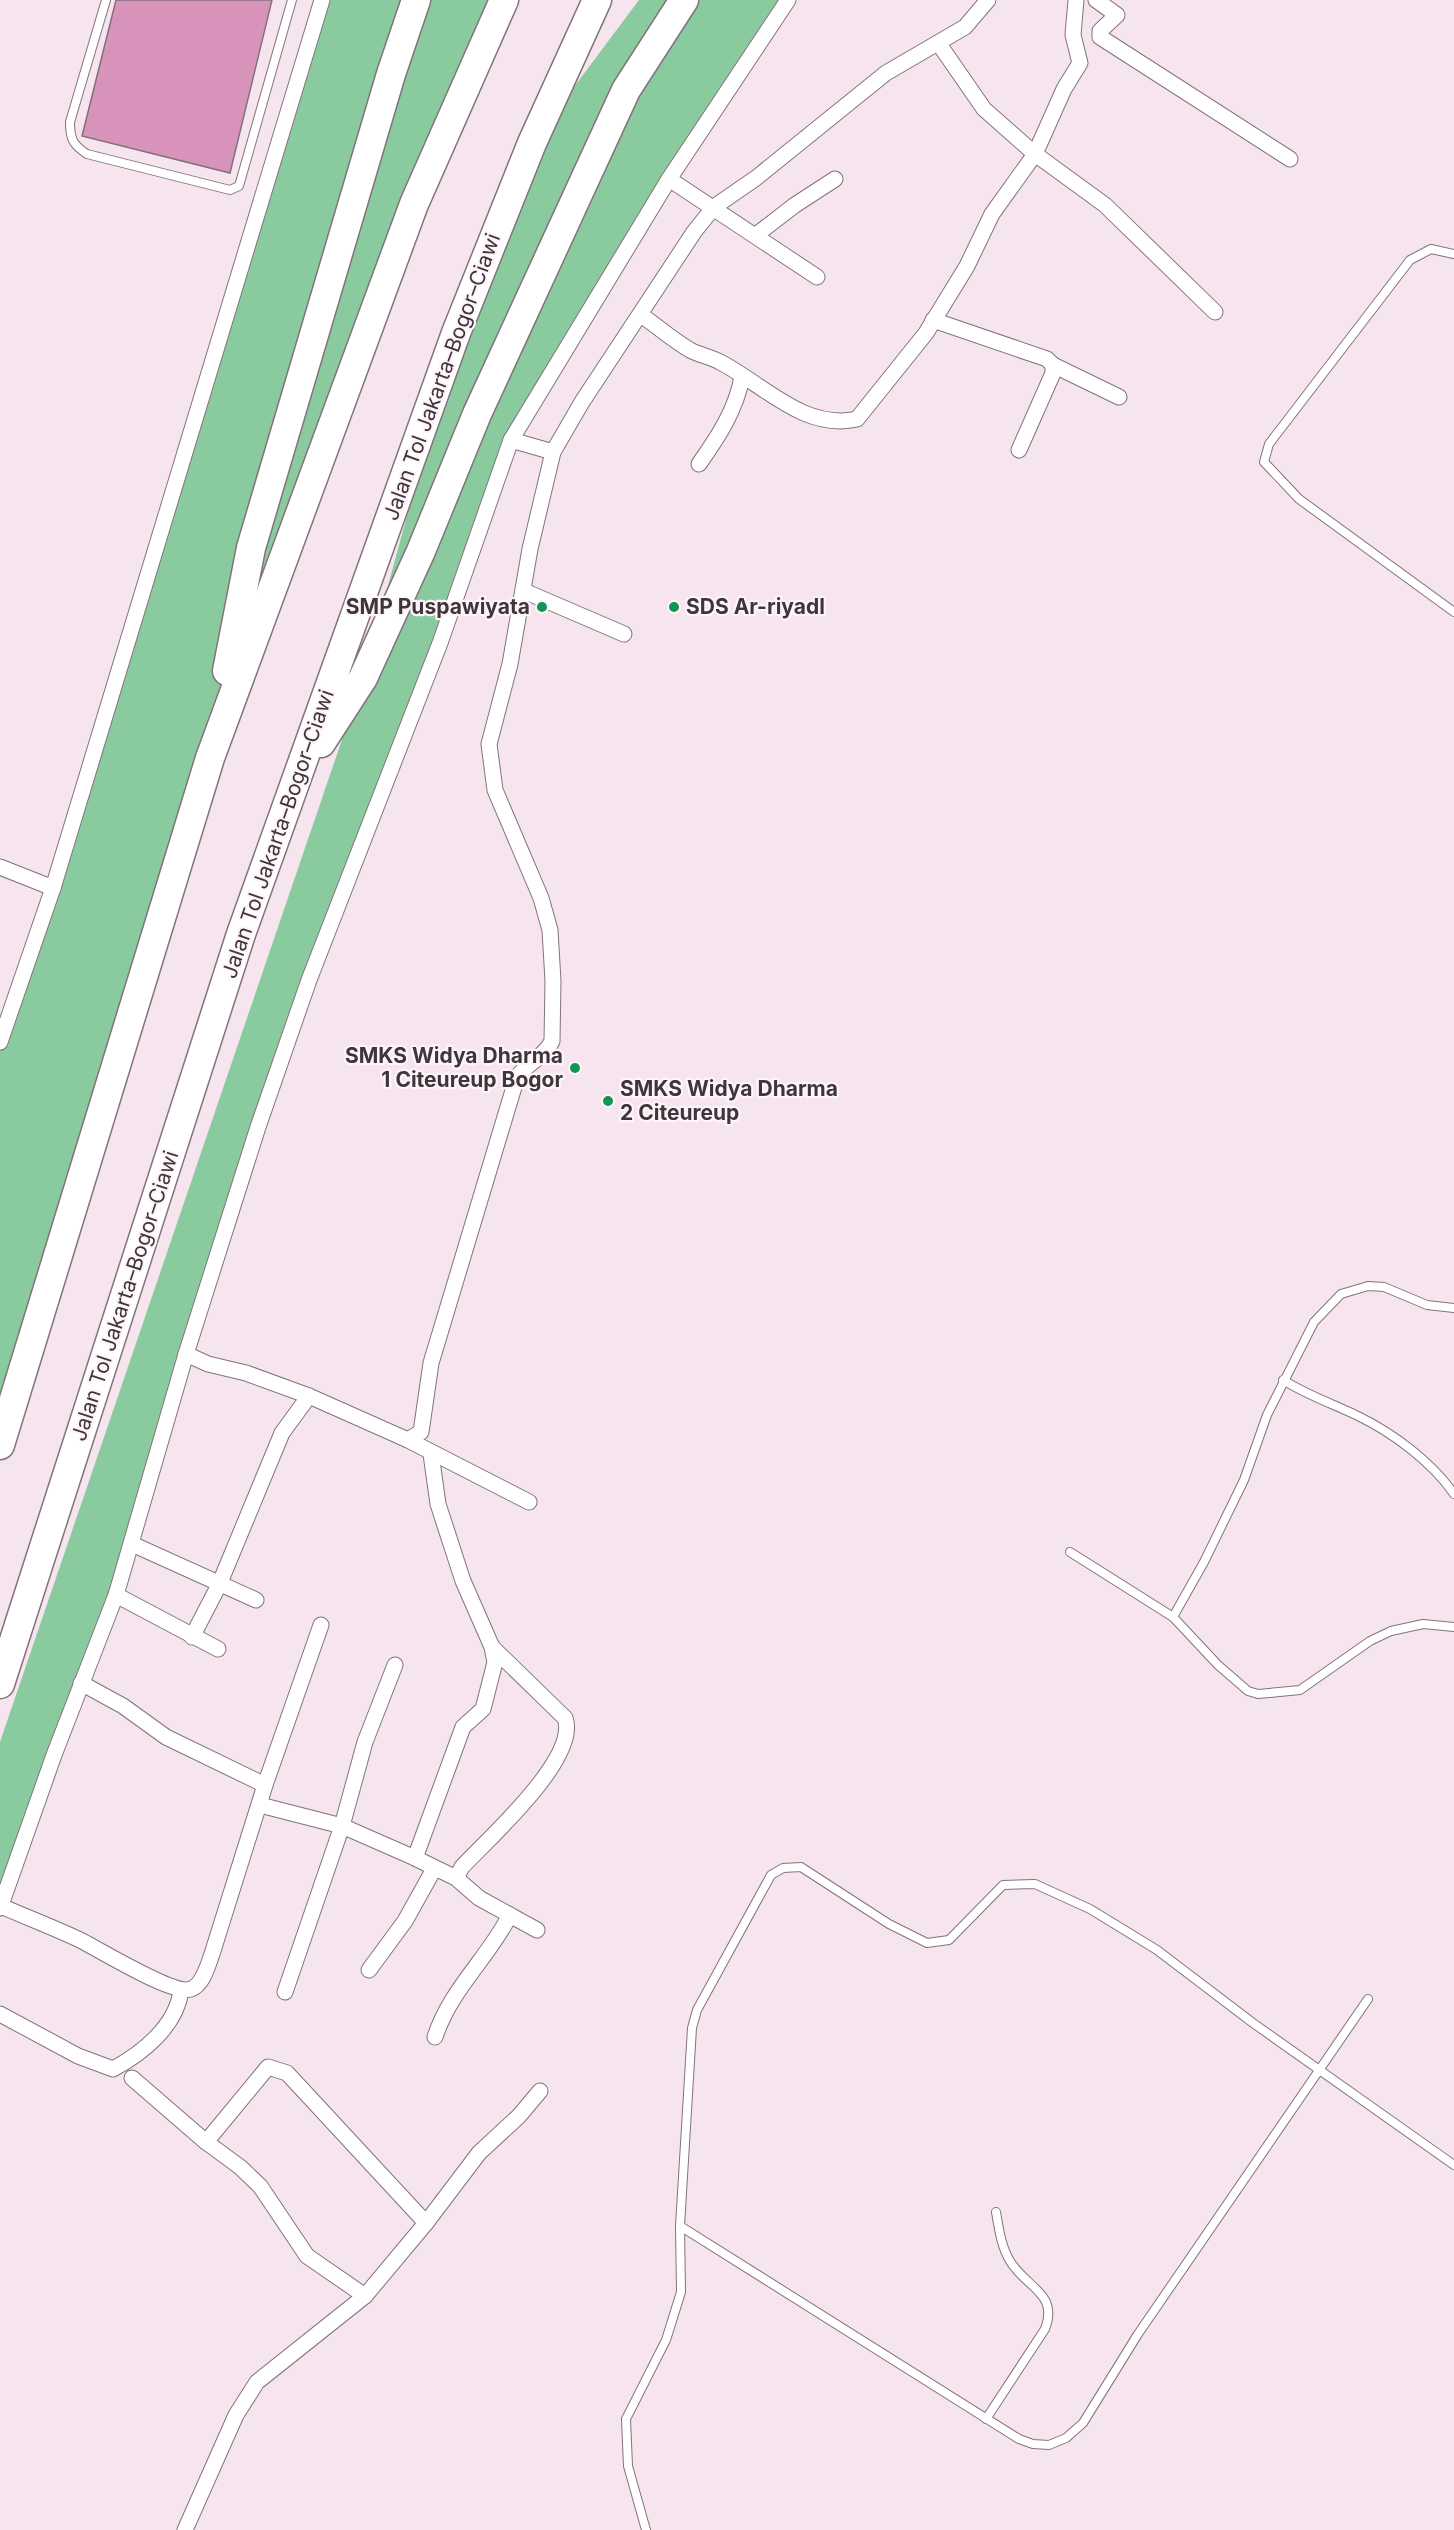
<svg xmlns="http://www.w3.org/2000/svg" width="1454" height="2530" font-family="Inter,sans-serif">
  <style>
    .green { fill: #89cb9f }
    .building { fill: #d893bb; stroke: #81727a; stroke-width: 1.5 }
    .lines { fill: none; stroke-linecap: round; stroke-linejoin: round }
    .lane-casing { stroke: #82737b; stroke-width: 10 }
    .street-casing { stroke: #82737b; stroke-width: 17 }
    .highway-casing { stroke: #82737b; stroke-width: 31 }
    .lane { stroke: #fff; stroke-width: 8 }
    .street { stroke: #fff; stroke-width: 15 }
    .highway { stroke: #fff; stroke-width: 28 }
    .poi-dot { fill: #0f9655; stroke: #fff4fa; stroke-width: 2 }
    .labels { text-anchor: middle; stroke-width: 4.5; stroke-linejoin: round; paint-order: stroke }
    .street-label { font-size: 21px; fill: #3d363a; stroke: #fff4fa }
    .poi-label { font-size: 21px; font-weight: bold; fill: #3d363a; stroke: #fff4fa; text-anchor: end }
  </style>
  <rect width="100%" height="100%" fill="#f6e5ee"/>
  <!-- green -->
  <g class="green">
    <path d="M325 0H506L210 758 0 1445V1040Z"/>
    <path d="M639 0H788L528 408 258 1127 132 1544 0 1908V1742L363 678 460 320 532 143Z"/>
  </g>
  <!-- building -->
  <path class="building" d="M116 0H272L230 173 82 136Z"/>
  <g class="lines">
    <defs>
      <g id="lane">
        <path d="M106 0 70 122C70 139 73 145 87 154L230 190 239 186 292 0"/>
        <path d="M1454 254 1431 249 1410 260 1269 444 1264 462 1299 499 1454 612"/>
        <path d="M1283 1380C1307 1395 1333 1404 1358 1416 1393 1433 1432 1462 1454 1494"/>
        <path d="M1070 1552 1173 1617 1218 1665 1248 1691 1258 1694 1300 1690 1370 1641 1391 1631 1423 1624 1454 1627"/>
        <path d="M1173 1617 1204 1562 1244 1480 1267 1415 1314 1322 1341 1294 1368 1286 1384 1287 1427 1305 1454 1308"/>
        <path d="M680 2226 1019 2439 1033 2444 1049 2445 1066 2438 1083 2423 1138 2334 1368 1999"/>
        <path d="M986 2419 1045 2329C1059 2293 1026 2288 1010 2261 1001 2246 999 2229 996 2212"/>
        <path d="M646 2530 628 2466 626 2419 666 2340 681 2292 680 2226 692 2028 697 2010 771 1875 783 1868 801 1867 889 1924 927 1943 949 1940 1003 1885 1035 1884 1090 1909 1157 1950 1253 2023 1454 2165"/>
      </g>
      <g id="street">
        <path d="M1096 0 1117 15 1100 31V37L1290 159"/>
        <path d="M939 44 984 109 1035 154 1105 205 1215 312"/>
        <path d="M669 179 817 277"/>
        <path d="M756 235 795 205 835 179"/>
        <path d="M641 315C657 326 673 340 690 350 699 355 711 357 720 362 763 384 804 431 857 419L926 333 967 266 992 214 1035 154 1064 89 1080 63 1073 35 1076 0"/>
        <path d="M933 320 1047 359 1053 365V373L1019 450"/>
        <path d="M1053 365 1119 397"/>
        <path d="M511 440 553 452"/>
        <path d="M699 464C718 437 736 410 742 377"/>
        <path d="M524 591 624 634"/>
        <path d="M0 867 53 888"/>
        <path d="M0 1042 53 888 322 0"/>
        <path d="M186 1354 208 1364 246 1373 309 1396 408 1440 529 1502"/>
        <path d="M408 1440 421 1432 431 1363 517 1077C527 1063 545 1057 552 1041L553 981 550 930 541 898 495 790 489 744 510 664 530 549 553 452 582 402 694 232 714 207 756 178 886 73 965 27 988 0"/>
        <path d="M132 1544 256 1600"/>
        <path d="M116 1595 218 1649"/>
        <path d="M192 1637 219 1585 282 1433 309 1396"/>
        <path d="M81 1683 123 1706 166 1737 265 1785"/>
        <path d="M260 1805 342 1826 415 1858 456 1878 479 1898 537 1930"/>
        <path d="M415 1858 463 1727 483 1709 495 1662 492 1647 463 1581 438 1504 431 1454"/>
        <path d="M456 1878 462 1867C487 1840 580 1758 565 1718L492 1647"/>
        <path d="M1 1906C26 1917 52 1927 78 1939 97 1948 174 1996 191 1989 203 1985 208 1965 212 1954L265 1785 321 1625"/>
        <path d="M0 1908 54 1755 116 1595 186 1354 258 1127 309 980 440 643 511 440 669 179 788 0"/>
        <path d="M369 1970 405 1921 434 1869"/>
        <path d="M285 1992 342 1826 365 1742 395 1665"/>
        <path d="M0 2014 78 2056 113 2069C143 2053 176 2026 181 1991"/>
        <path d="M435 2037C450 1990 488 1958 510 1915"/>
        <path d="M132 2078 206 2142 240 2167 260 2186 307 2256 365 2296"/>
        <path d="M206 2142 268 2067 287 2073 426 2223"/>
        <path d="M185 2530 236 2415 257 2382 365 2296 426 2223 479 2153 519 2116 540 2091"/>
      </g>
      <g id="highway">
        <path d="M227 671 251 548 391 74 416 0"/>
        <path d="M321 743 363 678 421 551 477 414 626 90 684 0"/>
        <path d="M0 1445 210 758 414 204 504 0"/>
        <path d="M0 1684 241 934 456 333 532 143 597 0"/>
      </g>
    </defs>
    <!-- lane casing -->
    <use href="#lane" class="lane-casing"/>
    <!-- street casing -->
    <use href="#street" class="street-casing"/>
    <!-- highway casing -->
    <use href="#highway" class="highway-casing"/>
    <!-- lane -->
    <use href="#lane" class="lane"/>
    <!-- street -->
    <use href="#street" class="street"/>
    <!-- highway -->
    <use href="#highway" class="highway"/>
  </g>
  <!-- markers -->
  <g class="poi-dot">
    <circle cx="542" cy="607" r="6"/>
    <circle cx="674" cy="607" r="6"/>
    <circle cx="575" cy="1068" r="6"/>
    <circle cx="608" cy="1101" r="6"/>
  </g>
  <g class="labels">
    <!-- street labels -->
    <g class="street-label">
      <text transform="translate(442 377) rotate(-70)" y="7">Jalan Tol Jakarta–Bogor–Ciawi</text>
      <text transform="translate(278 834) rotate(-71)" y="7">Jalan Tol Jakarta–Bogor–Ciawi</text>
      <text transform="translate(125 1296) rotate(-72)" y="7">Jalan Tol Jakarta–Bogor–Ciawi</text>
    </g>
    <!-- poi labels -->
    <g class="poi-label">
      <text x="530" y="614">SMP Puspawiyata</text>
      <text x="686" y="614" text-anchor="start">SDS Ar-riyadl</text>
      <text x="563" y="1063">SMKS Widya Dharma<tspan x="563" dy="24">1 Citeureup Bogor</tspan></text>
      <text x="620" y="1096" text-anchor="start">SMKS Widya Dharma<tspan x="620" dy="24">2 Citeureup</tspan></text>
    </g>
  </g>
</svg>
